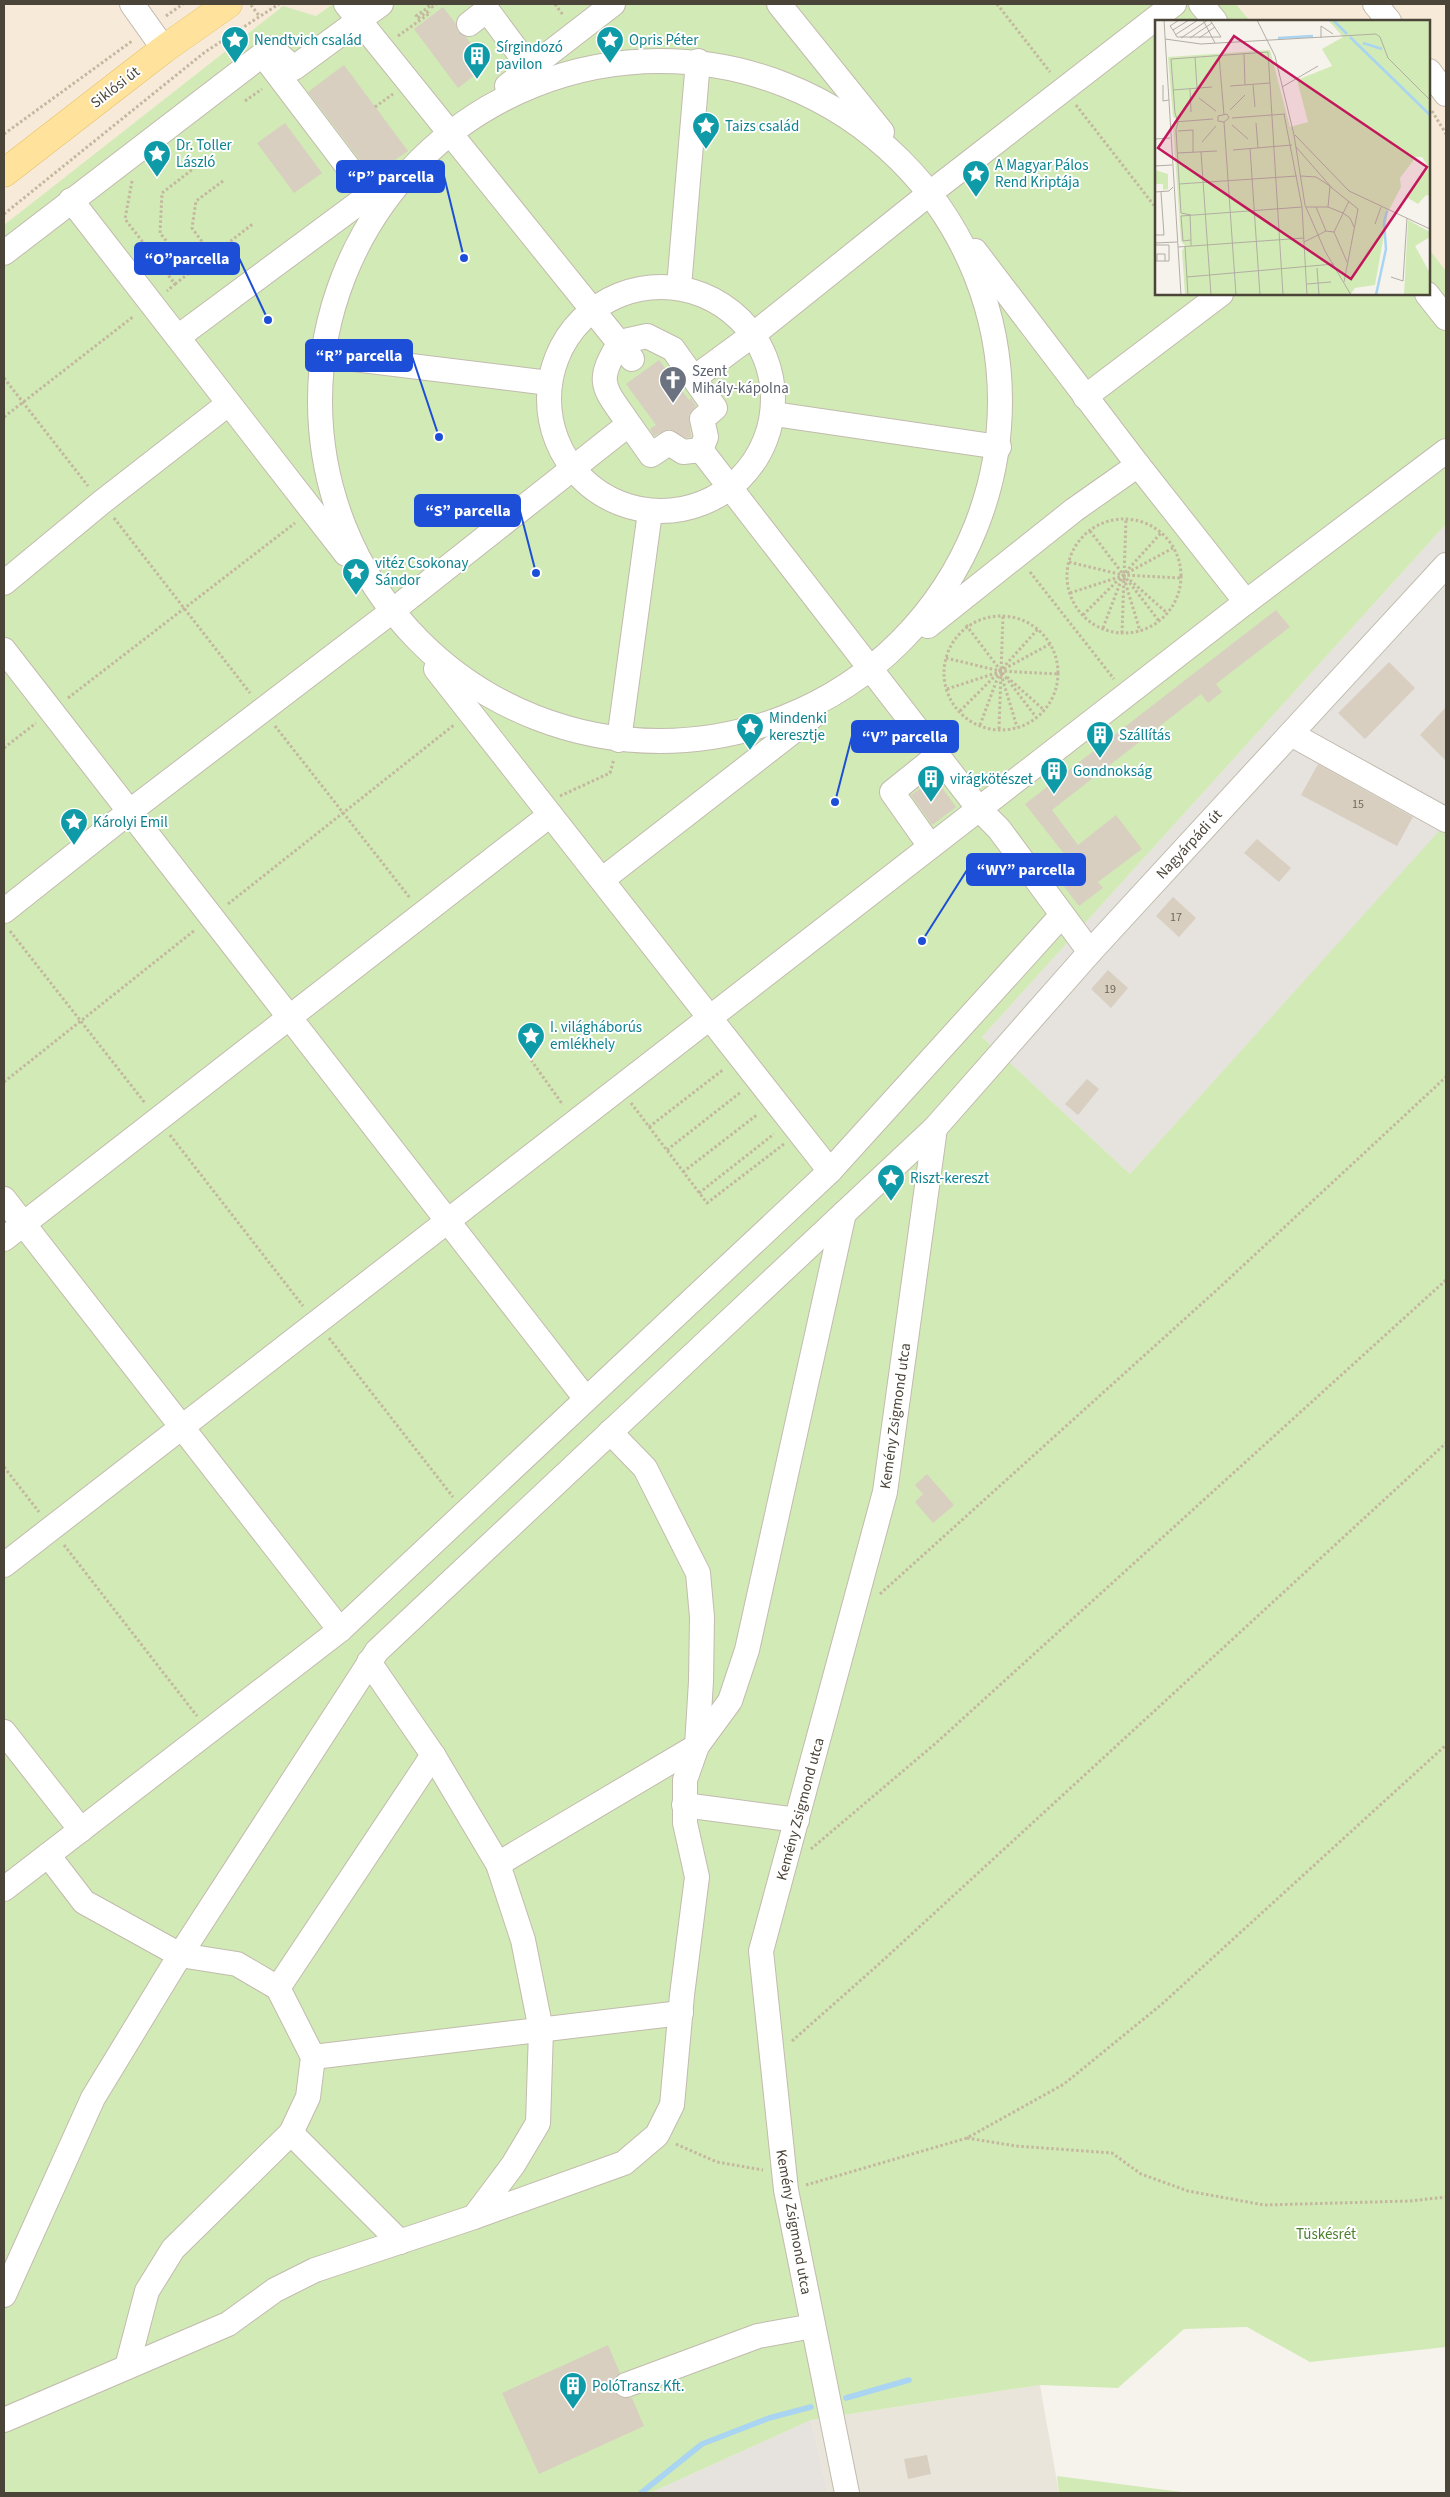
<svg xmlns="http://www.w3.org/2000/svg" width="1450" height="2497" font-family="'Source Sans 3',sans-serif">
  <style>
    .residential { fill: #eae5da }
    .commercial { fill: #f7ead8 }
    .industrial { fill: #e6e2dd }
    .green { fill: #d2eab5 }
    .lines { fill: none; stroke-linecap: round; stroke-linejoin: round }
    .stream { stroke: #a9d4f2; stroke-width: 5.5 }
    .building { fill: #d8cfc1 }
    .minor-casing { stroke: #c2bbae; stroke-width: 26 }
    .major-casing { stroke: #e6c16a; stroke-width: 29 }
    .path { stroke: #c4b79f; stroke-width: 3; stroke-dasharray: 2.5 2.5; stroke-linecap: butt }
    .minor { stroke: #fff; stroke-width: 24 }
    .major { stroke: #ffe39c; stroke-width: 28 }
    .labels { text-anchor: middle; stroke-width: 4; stroke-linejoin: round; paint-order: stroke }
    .number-label { font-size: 12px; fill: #6e675b }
    .culture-label { font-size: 15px; fill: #0d838f; stroke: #fff; text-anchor: start }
    .street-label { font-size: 15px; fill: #4b4439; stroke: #fff }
    .worship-label { font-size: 15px; fill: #5b616d; stroke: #fff; text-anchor: start }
    .park-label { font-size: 15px; fill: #4a7f2a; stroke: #fff }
    .inset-river { fill: none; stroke: #a9d4f2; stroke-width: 2.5 }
    .inset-road { fill: none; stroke: #b2ada4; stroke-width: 1 }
    .view { fill: #c2185b; fill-opacity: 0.15; stroke: #c2185b; stroke-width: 2.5 }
    .inset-edge { fill: none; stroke: #4b4439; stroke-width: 2.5 }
    .leader { fill: none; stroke: #1d4ed8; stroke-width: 2 }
    .callout-dot { fill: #1d4ed8; stroke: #fff; stroke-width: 2 }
    .callout { fill: #1d4ed8; stroke: #1d4ed8; stroke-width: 2 }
    .callout-label { font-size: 16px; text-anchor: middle; font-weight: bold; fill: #fff }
  </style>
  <rect width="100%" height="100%" fill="#f6f3ec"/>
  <!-- residential -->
  <path class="residential" d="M1040 2385 1059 2493H828L811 2420Z"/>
  <!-- commercial -->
  <g class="commercial">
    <path d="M4 4H333L316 16 283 6 4 225Z"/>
    <path d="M1237 4H1446V271L1429 249V21H1250Z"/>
  </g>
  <!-- industrial -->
  <g class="industrial">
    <path d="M1446 524V834L1440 831 1130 1174 982 1037Z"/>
    <path d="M811 2420 828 2493H650Z"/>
  </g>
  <!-- green -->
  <g class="green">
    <path d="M333 4H1236L1250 21H1156V294H1429V249L1446 271V524L982 1037 1130 1174 1440 830 1446 834V2347L1310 2362 1247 2327 1184 2329 1118 2388 1040 2385 811 2420 650 2493H4V225L283 6 316 16Z"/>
    <path d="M1057 2476 1189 2493H1059Z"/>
  </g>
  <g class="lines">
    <!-- stream -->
    <g class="stream">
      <path d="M846 2398 909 2380"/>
      <path d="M641 2493 702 2444 769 2418 811 2407"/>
    </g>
  </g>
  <!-- building -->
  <g class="building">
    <path d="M443 7 456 24 458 32 466 37 487 66 458 88 414 29Z"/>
    <path d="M344 65 408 151 372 176 308 92Z"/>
    <path d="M285 123 322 173 294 193 257 143Z"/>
    <path d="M659 360 689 400 691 398 696 406 689 415 691 437 686 438 669 429 654 436 650 429 656 425 626 384Z"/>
    <path d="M1276 610 1290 627 1216 684 1222 692 1208 703 1201 694 1052 810 1078 845 1116 815 1142 849 1098 882 1103 888 1079 906 1049 867 1065 855 1025 804Z"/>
    <path d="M1389 662 1415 688 1365 739 1338 713Z"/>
    <path d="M1446 707V761L1420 735Z"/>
    <path d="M1318 764 1413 817 1397 846 1301 795Z"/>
    <path d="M935 778 956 807 932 825 911 795Z"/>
    <path d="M1257 839 1291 868 1279 882 1244 853Z"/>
    <path d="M1173 897 1196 918 1179 937 1156 916Z"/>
    <path d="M1108 970 1128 988 1111 1008 1091 989Z"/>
    <path d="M1087 1079 1099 1089 1078 1115 1065 1104Z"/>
    <path d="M927 1474 954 1505 933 1523 915 1502 923 1494 915 1485Z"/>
    <path d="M608 2345 620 2373 613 2382V2390L623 2398H632L644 2426 539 2474 502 2393Z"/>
    <path d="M927 2455 931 2474 908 2479 904 2459Z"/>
  </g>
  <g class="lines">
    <defs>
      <g id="minor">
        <path d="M132 4 164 49"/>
        <path d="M346 4 632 359"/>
        <path d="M779 4 882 132"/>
        <path d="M1201 4 1215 21"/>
        <path d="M1375 4 1389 21"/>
        <path d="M469 24 487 10 530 68"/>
        <path d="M263 55 370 196"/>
        <circle cx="660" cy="401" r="340"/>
        <path d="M1429 71 1446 94"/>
        <path d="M507 86 613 4"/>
        <path d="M71 200 346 554"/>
        <path d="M975 251 1138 465 1246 602"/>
        <path d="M4 253 271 48 294 68 381 4"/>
        <circle cx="661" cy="399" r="112"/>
        <path d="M679 287 698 61"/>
        <path d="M1427 294 1446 318"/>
        <path d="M178 337 387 182"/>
        <path d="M321 355 549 383"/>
        <path d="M694 378 754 334 930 193 1174 4"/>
        <path d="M1085 397 1221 294"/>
        <path d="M774 414 999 447"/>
        <path d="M701 450 979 809 999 829 1090 952"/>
        <path d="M4 583 102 502 228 404"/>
        <path d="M928 626 1074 510 1138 465"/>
        <path d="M4 650 586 1399"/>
        <path d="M436 669 830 1171"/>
        <path d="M1291 734 1446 820"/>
        <path d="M619 740 650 512"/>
        <path d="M930 846 892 792 937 756"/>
        <path d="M603 879 813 716"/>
        <path d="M4 911 129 812 391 612 629 424 651 455 669 443 683 452 701 450 706 437 702 419 715 408 673 349 647 336 620 342C594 384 604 387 629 424"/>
        <path d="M4 1199 340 1630"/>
        <path d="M4 1239 550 815"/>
        <path d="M4 1565 1246 602 1446 451"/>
        <path d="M369 1662 433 1755 498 1864 523 1940 541 2030 538 2123 513 2165 474 2217"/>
        <path d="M4 1732 81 1830"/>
        <path d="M684 1805 797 1820"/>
        <path d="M48 1855 84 1902 180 1955 237 1964 278 1988 313 2057 308 2097 291 2133 173 2249 147 2291 127 2367"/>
        <path d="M498 1864 697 1746 701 1681 702 1617 698 1573 645 1468 610 1432"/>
        <path d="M4 1889 340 1630 830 1171 1062 915"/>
        <path d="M278 1988 433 1755"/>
        <path d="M313 2057 681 2013"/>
        <path d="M291 2133 400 2242"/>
        <path d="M4 2295 93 2098 180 1955 377 1651 935 1128 1090 952 1446 565"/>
        <path d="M626 2385 758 2336 813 2326"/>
        <path d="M4 2420 228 2324 275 2290 315 2270 474 2217 624 2163 657 2135 672 2105 682 1995 697 1877 685 1823V1780L697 1746 730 1701 747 1650 844 1213"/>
        <path d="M847 2493 786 2190 761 1951 885 1492 935 1128"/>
      </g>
      <path id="major" d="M4 173 164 49 228 4"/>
    </defs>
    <!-- minor casing -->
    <use href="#minor" class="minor-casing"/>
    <!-- major casing -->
    <use href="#major" class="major-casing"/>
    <!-- path -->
    <g class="path">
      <path d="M427 4 432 7 436 4"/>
      <path d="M555 4 563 15"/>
      <path d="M997 4 1050 72"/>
      <path d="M251 5 260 17"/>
      <path d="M430 6 416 16 418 18 429 11 430 13"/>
      <path d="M166 16 183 4"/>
      <path d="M398 36 430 13"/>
      <path d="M245 101 262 89"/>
      <path d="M1076 105 1156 208"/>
      <path d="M375 107 393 94"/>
      <path d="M1432 111 1446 134"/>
      <path d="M4 134 132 41"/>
      <path d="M132 181 125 219 175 284 167 291"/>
      <path d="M223 181 196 201 192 228 212 255 240 264"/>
      <path d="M4 214 205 52 279 4"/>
      <path d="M191 272 160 233 162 193 206 159"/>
      <path d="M175 284 254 223"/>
      <path d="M4 378 88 486"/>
      <path d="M4 417 134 316"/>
      <path d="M114 518 250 693"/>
      <circle cx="1124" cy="576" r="57"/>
      <path d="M1090 531 1159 621"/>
      <path d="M1069 562 1123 575 1181 578"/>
      <path d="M1030 572 1114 679"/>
      <path d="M1127 573 1173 548"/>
      <path d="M1124 578 1140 631"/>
      <path d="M1130 580 1167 613"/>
      <path d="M1070 593 1122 576"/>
      <path d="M1083 615 1123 575 1161 533"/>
      <circle cx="1001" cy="673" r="57"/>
      <path d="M966 625 1036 717"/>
      <path d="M1103 628 1122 578"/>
      <path d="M1122 633 1126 519"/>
      <path d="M946 658 1000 671 1058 674"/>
      <path d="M1004 669 1050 644"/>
      <path d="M1001 674 1017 727"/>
      <path d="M1007 677 1044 710"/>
      <path d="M947 689 999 672"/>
      <path d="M68 698 295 523"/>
      <path d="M960 711 1000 671 1038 629"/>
      <path d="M980 725 999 674"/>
      <path d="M275 726 410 898"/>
      <path d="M999 729 1003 616"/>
      <path d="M4 748 36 723"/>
      <path d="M560 796 610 773 614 759"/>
      <path d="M228 904 454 725"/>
      <path d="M10 931 145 1103"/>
      <path d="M531 1060 563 1105"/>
      <path d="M4 1082 195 930"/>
      <path d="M631 1103 707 1203 784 1144"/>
      <path d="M649 1127 724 1069"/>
      <path d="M170 1135 303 1306"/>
      <path d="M667 1150 741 1092"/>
      <path d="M683 1172 758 1114"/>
      <path d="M699 1193 774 1134"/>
      <path d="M329 1338 453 1497"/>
      <path d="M4 1467 39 1512"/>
      <path d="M64 1545 197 1716"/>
      <path d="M880 1594 1219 1288 1446 1077"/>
      <path d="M811 1849 936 1743 1446 1280"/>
      <path d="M792 2041 879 1964 1446 1443"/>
      <path d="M967 2138 1016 2146 1112 2153 1141 2174 1188 2191 1264 2205 1410 2201 1446 2197"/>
      <path d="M676 2144 717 2162 763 2170"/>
      <path d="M806 2185 967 2138 1064 2084 1162 2004 1446 1745"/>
    </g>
    <!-- minor -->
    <use href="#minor" class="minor"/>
    <!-- major -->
    <use href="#major" class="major"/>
  </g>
  <!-- icons -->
  <defs>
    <symbol id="sight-pin" viewBox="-11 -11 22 30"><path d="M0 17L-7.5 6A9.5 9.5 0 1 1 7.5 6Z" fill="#0f9aa8" stroke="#fff"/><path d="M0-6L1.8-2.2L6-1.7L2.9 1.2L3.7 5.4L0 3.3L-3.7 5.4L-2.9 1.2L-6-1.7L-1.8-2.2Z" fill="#fff"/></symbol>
    <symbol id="building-pin" viewBox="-11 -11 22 30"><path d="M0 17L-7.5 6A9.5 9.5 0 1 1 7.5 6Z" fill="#0f9aa8" stroke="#fff"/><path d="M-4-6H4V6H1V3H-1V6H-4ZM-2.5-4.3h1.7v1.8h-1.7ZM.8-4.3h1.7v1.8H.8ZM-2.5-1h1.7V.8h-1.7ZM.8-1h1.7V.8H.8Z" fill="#fff"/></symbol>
    <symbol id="church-pin" viewBox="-11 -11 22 30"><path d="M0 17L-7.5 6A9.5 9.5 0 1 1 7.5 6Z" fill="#6b7280" stroke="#fff"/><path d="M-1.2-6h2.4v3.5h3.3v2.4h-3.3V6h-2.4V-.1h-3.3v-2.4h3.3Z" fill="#fff"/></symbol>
  </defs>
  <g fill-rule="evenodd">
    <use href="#sight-pin" x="219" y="24" width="32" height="43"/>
    <use href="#sight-pin" x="594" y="24" width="32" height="43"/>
    <use href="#building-pin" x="461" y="40" width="32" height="43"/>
    <use href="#sight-pin" x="690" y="110" width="32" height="43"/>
    <use href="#sight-pin" x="141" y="138" width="32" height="43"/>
    <use href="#sight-pin" x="960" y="158" width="32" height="43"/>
    <use href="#church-pin" x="657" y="364" width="32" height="43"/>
    <use href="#sight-pin" x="340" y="556" width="32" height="43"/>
    <use href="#sight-pin" x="734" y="711" width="32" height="43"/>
    <use href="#building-pin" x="1084" y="719" width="32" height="43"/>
    <use href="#building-pin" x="1038" y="755" width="32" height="43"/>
    <use href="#building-pin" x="915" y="763" width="32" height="43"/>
    <use href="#sight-pin" x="58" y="806" width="32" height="43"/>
    <use href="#sight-pin" x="515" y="1020" width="32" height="43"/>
    <use href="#sight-pin" x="875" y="1162" width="32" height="43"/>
    <use href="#building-pin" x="557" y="2370" width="32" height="43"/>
  </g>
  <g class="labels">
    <!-- number labels -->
    <g class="number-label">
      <text x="1358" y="808">15</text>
      <text x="1176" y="921">17</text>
      <text x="1110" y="993">19</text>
    </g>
    <!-- culture labels -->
    <g class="culture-label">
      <text x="254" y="45">Nendtvich család</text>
      <text x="629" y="45">Opris Péter</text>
      <text x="496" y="52">Sírgindozó<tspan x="496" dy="17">pavilon</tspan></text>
      <text x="725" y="131">Taizs család</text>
      <text x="176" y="150">Dr. Toller<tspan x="176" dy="17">László</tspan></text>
      <text x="995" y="170">A Magyar Pálos<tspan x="995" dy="17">Rend Kriptája</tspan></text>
      <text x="375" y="568">vitéz Csokonay<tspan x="375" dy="17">Sándor</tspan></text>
      <text x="769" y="723">Mindenki<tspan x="769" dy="17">keresztje</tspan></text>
      <text x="1119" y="740">Szállítás</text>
      <text x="1073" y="776">Gondnokság</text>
      <text x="950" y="784">virágkötészet</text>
      <text x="93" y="827">Károlyi Emil</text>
      <text x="550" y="1032">I. világháborús<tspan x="550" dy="17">emlékhely</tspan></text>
      <text x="910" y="1183">Riszt-kereszt</text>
      <text x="592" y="2391">PolóTransz Kft.</text>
    </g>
    <!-- street labels -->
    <g class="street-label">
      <text transform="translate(115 87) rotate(-38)" y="5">Siklósi út</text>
      <text transform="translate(1189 844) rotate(-47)" y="5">Nagyárpádi út</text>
      <text transform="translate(895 1416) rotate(-82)" y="5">Kemény Zsigmond utca</text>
      <text transform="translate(800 1809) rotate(-75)" y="5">Kemény Zsigmond utca</text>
      <text transform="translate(794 2222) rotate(80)" y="5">Kemény Zsigmond utca</text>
    </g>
    <!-- worship labels -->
    <g class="worship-label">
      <text x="692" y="376">Szent<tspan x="692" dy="17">Mihály-kápolna</tspan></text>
    </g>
    <!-- park labels -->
    <g class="park-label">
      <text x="1326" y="2239">Tüskésrét</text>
    </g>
  </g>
  <!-- overview -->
  <g transform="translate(1155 20)">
    <rect width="275" height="275" fill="#f6f3ec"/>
    <path d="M173 0H275V176L271 175 263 184 250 176 274 148 267 137H261L245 158 246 167 233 192 220 265 200 268 195 275H30L27 231 30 226 26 221 18 107 21 99 18 97 13 37 115 30 135 107 153 102 142 60 177 46 167 29 188 17ZM0 150 13 154V169L8 170V164H0ZM253 200 275 212V217L260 226 275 253V275H249Z" fill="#d2eab5"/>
    <path class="inset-river" d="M178 0 192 14M195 17 275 95M123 18 158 16M208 23 227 29M221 275 231 229 229 202 232 191"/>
    <path class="inset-road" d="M9 0 26 275M34 0 18 10 22 17H66L55 0M48 0 60 23M102 0 120 36 139 115 150 185 170 231 196 275M18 10 15 6 24 0M20 15 43 0M26 18 53 0M35 18 57 3M44 18 60 7M166 18V6L178 14M10 19 46 24 221 14 225 17 233 38 275 80M89 34 90 65M64 36 69 95M40 37 42 68M8 65V81L14 80M98 65 100 87M75 66 115 63M127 67 163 46M35 69 36 92M18 70 57 67M44 78 61 91M75 90 90 75M129 94 147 187 152 275M77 98 130 94M19 102 58 99M69 102 63 101V96L72 94 74 98 69 102 81 275M101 103 103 128M77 105 93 119M38 110V132M23 111 38 110M140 115 194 171 275 209M0 119 15 118M47 122 61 106M141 127 177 168 203 189 189 262M95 128 105 275M78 130 137 125M46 132 56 275M22 133 62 131M0 146 17 145M146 156 161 157 175 166 173 187M24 164 142 156M0 172 14 171 18 167M151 187H173L188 193 195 198 199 207M161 187 171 211M35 195 36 220M36 195 26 193 21 110 23 102 20 93 16 39 113 32 128 275M220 204 226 187M179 212 194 181M0 215H9L6 172M149 222 171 211 179 212 192 242M0 223 22 222M0 225H14V241H0M30 226 33 275M36 226V220L28 221 26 196 147 187M23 227 149 218M2 241V234H10V241M162 248 164 275M32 257 179 244M236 257 248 261 252 198M152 264 176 262"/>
    <path class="view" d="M79 16 272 147 196 259 3 128Z"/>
    <rect width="275" height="275" class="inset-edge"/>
  </g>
  <!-- callouts -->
  <path class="leader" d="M464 258L444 176M268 320L239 258M439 437L412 356M536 573L520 511M835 802L852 736M922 941L967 870"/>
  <g class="callout-dot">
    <circle cx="464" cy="258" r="5"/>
    <circle cx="268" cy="320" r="5"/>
    <circle cx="439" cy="437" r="5"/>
    <circle cx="536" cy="573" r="5"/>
    <circle cx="835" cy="802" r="5"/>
    <circle cx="922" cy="941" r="5"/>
  </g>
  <g class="callout">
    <rect x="337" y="161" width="107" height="31" rx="5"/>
    <rect x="135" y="243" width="104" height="31" rx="5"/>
    <rect x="306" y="340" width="106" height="31" rx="5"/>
    <rect x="415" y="495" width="105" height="31" rx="5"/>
    <rect x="852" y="721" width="106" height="31" rx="5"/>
    <rect x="967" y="854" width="118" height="31" rx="5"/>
  </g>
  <g class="callout-label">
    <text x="391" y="182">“P” parcella</text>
    <text x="187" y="264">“O”parcella</text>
    <text x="359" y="361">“R” parcella</text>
    <text x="468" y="516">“S” parcella</text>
    <text x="905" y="742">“V” parcella</text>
    <text x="1026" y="875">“WY” parcella</text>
  </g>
  <!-- border -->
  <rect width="1450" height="2497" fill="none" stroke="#4b4439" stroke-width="10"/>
</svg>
